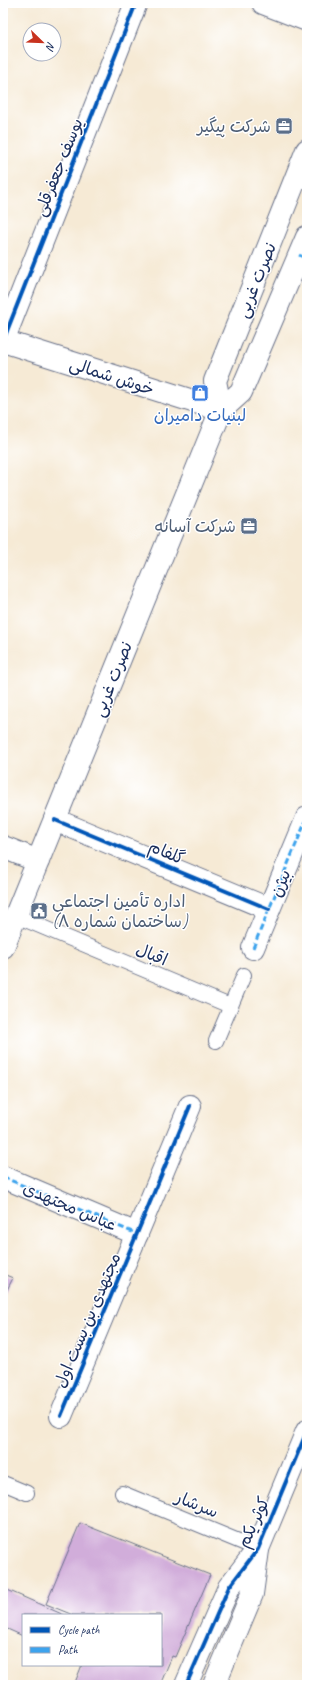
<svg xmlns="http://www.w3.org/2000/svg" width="310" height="1688" font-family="Caveat,'Playpen Sans Arabic',sans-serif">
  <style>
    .building { fill: #d1adda }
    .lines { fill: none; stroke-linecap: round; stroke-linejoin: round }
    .service-casing { stroke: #687088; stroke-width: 16 }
    .minor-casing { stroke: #687088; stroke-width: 24 }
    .tertiary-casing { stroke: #687088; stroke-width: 24 }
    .secondary-casing { stroke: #687088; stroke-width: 24 }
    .service { stroke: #fff; stroke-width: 14 }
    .minor { stroke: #fff; stroke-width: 22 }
    .tertiary { stroke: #fff; stroke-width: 22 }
    .secondary { stroke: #fff; stroke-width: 22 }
    .quiet { stroke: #3da3ed; stroke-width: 3; stroke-dasharray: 6 3; stroke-linecap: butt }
    .cycleway-casing { stroke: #fff; stroke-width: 6 }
    .cycleway { stroke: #0057b8; stroke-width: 4 }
    .labels { text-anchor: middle; stroke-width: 3; stroke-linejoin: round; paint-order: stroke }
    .service-label { font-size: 17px; fill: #4e5e75; stroke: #fff; text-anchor: end }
    .street-label { font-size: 17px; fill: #1b2f5e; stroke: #fff }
    .shop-label { font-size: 17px; fill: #366cbe; stroke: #fff }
  </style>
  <rect width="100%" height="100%" fill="#fff"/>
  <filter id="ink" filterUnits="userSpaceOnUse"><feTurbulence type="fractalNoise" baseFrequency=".025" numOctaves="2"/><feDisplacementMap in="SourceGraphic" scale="8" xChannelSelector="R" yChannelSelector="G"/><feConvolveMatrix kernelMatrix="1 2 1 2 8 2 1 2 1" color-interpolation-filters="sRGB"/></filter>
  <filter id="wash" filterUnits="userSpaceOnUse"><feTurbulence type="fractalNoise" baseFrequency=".012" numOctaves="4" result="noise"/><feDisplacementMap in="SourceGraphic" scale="16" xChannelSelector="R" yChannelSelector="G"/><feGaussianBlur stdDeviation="0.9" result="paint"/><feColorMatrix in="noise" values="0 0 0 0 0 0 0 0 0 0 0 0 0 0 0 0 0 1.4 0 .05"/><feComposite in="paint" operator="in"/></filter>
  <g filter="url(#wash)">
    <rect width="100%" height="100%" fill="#f6ead5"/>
    <g id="blocks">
      <!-- building -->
      <g class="building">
        <path d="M3 1274 13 1278 6 1292 3 1291Z"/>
        <path d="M80 1523 210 1575 175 1657 172 1656 160 1685H74L82 1665H161V1615H73L46 1604Z"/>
        <path d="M3 1588 64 1615H23V1636L3 1627Z"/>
      </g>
    </g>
  </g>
  <g filter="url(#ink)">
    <use href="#blocks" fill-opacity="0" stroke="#687088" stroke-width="1"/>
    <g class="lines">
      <defs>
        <g id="service">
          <path d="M16 916 230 1006"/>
          <path d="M216 1041 244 975"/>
          <path d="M3 1483 27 1493"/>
          <path d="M122 1493 258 1549"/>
        </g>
        <g id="minor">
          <path d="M263 3 307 20"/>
          <path d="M3 341 136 3"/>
          <path d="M55 820 269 909"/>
          <path d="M3 847 38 861"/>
          <path d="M253 948 307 818"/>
          <path d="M3 1177 137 1234"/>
          <path d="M61 1416 190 1106"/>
        </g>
        <g id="tertiary">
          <path d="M186 1685 229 1587 258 1549 307 1431"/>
          <path d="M214 1685 252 1594 258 1550"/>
        </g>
        <g id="secondary">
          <path d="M3 341 221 410"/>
          <path d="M221 410 215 381 307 150"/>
          <path d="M3 947 221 410 241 392 307 237"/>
        </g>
      </defs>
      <!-- service casing -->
      <use href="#service" class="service-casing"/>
      <!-- minor casing -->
      <use href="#minor" class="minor-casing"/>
      <!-- tertiary casing -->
      <use href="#tertiary" class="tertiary-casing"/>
      <!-- secondary casing -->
      <use href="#secondary" class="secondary-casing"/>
      <!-- service -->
      <use href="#service" class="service"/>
      <!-- minor -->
      <use href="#minor" class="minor"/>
      <!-- tertiary -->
      <use href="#tertiary" class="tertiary"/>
      <!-- secondary -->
      <use href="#secondary" class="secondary"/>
      <!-- quiet -->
      <g class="quiet">
        <path d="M299 255 307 259"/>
        <path d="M253 948 307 818"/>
        <path d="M3 1177 137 1234"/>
      </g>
      <defs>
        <g id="cycleway">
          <path d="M3 341 136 3"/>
          <path d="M55 820 269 909"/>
          <path d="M61 1416 190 1106"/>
          <path d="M186 1685 229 1587 258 1549 307 1431"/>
        </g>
      </defs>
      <!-- cycleway casing -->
      <use href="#cycleway" class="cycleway-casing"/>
      <!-- cycleway -->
      <use href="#cycleway" class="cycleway"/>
    </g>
  </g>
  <!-- icons -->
  <defs>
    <symbol id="office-square" viewBox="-11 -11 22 22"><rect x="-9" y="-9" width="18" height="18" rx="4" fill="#5c6f8a" stroke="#fff"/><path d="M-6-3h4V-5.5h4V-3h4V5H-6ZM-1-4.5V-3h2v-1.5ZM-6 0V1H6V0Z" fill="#fff"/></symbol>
    <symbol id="shop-square" viewBox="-11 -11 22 22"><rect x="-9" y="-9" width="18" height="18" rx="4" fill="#3f7fe0" stroke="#fff"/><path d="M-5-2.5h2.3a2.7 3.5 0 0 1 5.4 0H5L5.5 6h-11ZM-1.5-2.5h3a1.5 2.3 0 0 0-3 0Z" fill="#fff"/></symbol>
    <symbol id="civic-square" viewBox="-11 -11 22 22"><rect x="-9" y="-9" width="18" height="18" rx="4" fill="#5c6f8a" stroke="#fff"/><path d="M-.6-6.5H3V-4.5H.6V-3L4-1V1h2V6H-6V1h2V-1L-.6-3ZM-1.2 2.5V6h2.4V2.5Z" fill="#fff"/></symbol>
  </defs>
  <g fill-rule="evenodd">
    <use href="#office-square" x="274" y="116" width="20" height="20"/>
    <use href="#shop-square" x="190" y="383" width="20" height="20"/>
    <use href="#office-square" x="239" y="516" width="20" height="20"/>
    <use href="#civic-square" x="29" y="901" width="20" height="20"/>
  </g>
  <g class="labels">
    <!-- service labels -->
    <g class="service-label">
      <text x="271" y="132">شرکت پیگیر</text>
      <text x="236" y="532">شرکت آسانه</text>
      <text x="52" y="907" text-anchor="start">اداره تأمین اجتماعی<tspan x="52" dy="20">(ساختمان شماره ۸)</tspan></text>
    </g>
    <!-- street labels -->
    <g class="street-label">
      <text transform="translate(58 167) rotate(-68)" y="6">یوسف جعفرقلی</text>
      <text transform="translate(256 280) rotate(-68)" y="6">نصرت غربی</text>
      <text transform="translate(112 376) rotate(18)" y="6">خوش شمالی</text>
      <text transform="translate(112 679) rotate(-68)" y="6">نصرت غربی</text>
      <text transform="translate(167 852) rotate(23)" y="6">گلفام</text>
      <text transform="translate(280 883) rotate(-67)" y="6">بیژن</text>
      <text transform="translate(152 954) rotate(23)" y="6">اقبال</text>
      <text transform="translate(70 1206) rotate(23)" y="6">عباس مجتهدی</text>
      <text transform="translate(87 1320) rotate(-67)" y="6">مجتهدی بن بست اول</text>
      <text transform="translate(197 1504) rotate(22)" y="6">سرشار</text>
      <text transform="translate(253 1522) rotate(-65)" y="6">کوثر یکم</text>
    </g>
    <!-- shop labels -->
    <g class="shop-label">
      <text x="200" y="421">لبنیات دامیران</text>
    </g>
  </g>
  <!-- margin -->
  <rect width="310" height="1688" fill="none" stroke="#fff" stroke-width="16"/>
  <!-- legend -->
  <rect x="22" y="1614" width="140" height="52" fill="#ffffff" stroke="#a4acbf"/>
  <rect x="30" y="1627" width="20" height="6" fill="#0057b8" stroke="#a4acbf"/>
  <text x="58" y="1634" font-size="12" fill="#1b2f5e">Cycle path</text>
  <rect x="30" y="1647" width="20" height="6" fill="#3da3ed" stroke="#a4acbf"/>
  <text x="58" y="1654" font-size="12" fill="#1b2f5e">Path</text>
  <!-- north arrow -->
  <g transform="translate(42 42) rotate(113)"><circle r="19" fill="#ffffff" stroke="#a4acbf"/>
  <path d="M0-3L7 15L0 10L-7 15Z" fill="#c8321e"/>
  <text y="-6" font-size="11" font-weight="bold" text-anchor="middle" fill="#1b2f5e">N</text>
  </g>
</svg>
